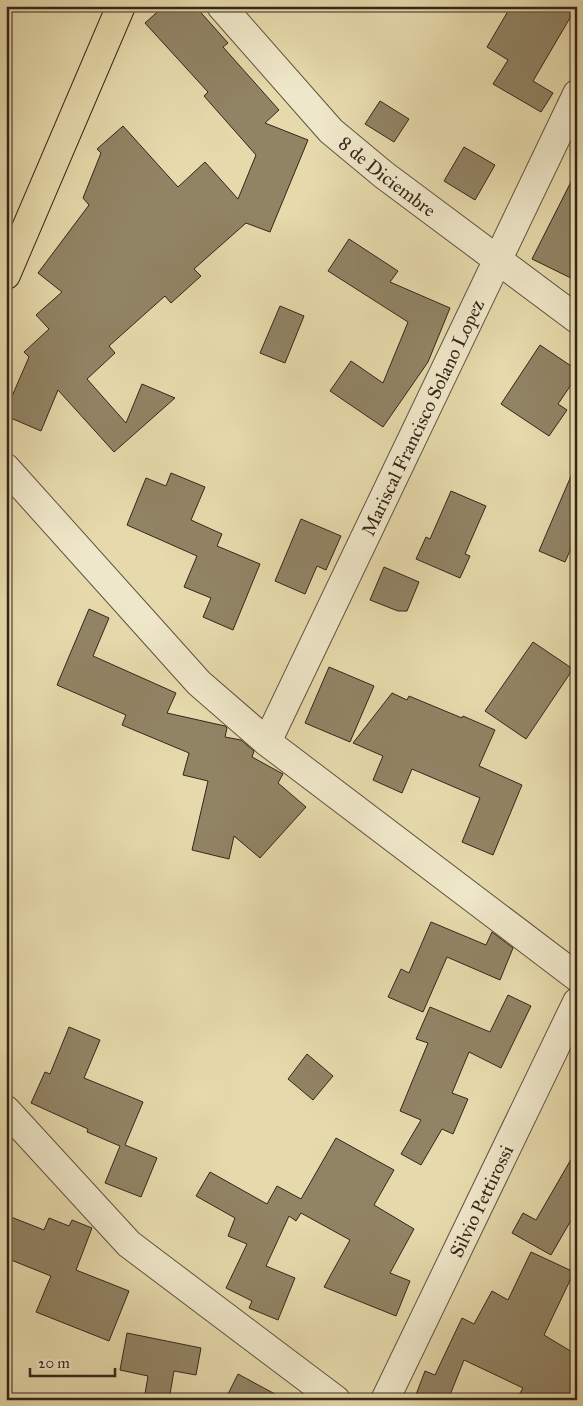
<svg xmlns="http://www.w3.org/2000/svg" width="583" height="1406" font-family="'IM FELL Great Primer',serif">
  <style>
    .building { fill: #918465; stroke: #342619 }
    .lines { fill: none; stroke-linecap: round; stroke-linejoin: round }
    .street-casing { stroke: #60533e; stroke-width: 30 }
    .primary-casing { stroke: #342619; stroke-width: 30 }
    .street { stroke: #efe7c9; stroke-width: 28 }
    .primary { stroke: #e6daac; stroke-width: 28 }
    .labels { text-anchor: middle; stroke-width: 4; stroke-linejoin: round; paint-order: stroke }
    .street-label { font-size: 19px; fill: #342619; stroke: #efe7c9 }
  </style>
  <rect width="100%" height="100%" fill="#e6daac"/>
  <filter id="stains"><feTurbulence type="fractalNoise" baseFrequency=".004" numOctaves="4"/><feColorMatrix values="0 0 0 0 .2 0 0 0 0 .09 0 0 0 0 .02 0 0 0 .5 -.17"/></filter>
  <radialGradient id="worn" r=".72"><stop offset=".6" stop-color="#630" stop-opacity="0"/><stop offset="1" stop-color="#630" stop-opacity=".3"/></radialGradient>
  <!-- building -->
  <g class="building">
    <path d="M164 6H195L228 43 223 47 279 110 265 123 308 140 270 232 246 223 194 269 201 276 171 303 165 296 109 346 115 353 87 379 126 423 142 384 175 398 114 452 58 390 41 431 6 416V410L29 357 24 352 49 329 36 315 62 292 38 273 89 205 83 198 101 153 97 149 123 126 178 187 205 162 238 199 256 155 204 96 208 92 145 23Z"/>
    <path d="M511 6H577L533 81 553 93 541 112 493 84 508 60 487 47Z"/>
    <path d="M380 101 409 119 394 142 365 124Z"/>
    <path d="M464 147 495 165 475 200 444 181Z"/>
    <path d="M577 170V281L532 259Z"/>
    <path d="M349 239 398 271 390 282 450 308 428 362 383 427 330 391 351 361 383 383 408 322 328 271Z"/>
    <path d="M280 306 304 316 285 363 260 353Z"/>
    <path d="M540 345 577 370V376L558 404 567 410 549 436 501 404Z"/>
    <path d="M577 462V535L565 562 539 551Z"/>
    <path d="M171 473 205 487 191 520 222 534 217 546 260 564 233 630 203 617 211 598 184 587 197 556 127 525 146 478 166 486Z"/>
    <path d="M451 491 486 506 465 554 470 556 460 578 416 559 426 537 430 539Z"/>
    <path d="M301 519 341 536 326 570 317 566 305 594 275 581Z"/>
    <path d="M384 567 419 582 407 611H398L370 600Z"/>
    <path d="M89 609 109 618 93 656 176 693 167 713 225 726 227 728 225 737 241 740 254 751 252 757 283 774 278 783 306 807 260 858 234 836 229 859 192 850 208 781 183 775 189 753 122 725 126 715 57 685Z"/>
    <path d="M533 642 573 669 526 739 485 711Z"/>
    <path d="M329 667 374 686 350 742 305 723Z"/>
    <path d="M392 693 407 700 409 696 462 718 463 716 495 730 479 766 522 785 493 855 462 842 480 798 412 769 402 793 373 780 383 756 353 743Z"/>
    <path d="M431 922 486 945 492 932 513 948 500 980 447 957 423 1012 388 997 401 969 409 973Z"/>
    <path d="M508 995 531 1006 501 1068 469 1052 452 1093 468 1099 453 1134 442 1129 421 1165 401 1154 421 1120 400 1111 428 1043 416 1039 430 1007 490 1032Z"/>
    <path d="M69 1027 100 1040 84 1078 143 1102 125 1145 157 1158 141 1197 105 1183 120 1146 87 1132 88 1129 31 1103 45 1072 50 1074Z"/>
    <path d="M307 1054 333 1076 313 1100 288 1079Z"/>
    <path d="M336 1138 394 1170 374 1205 414 1229 390 1273 410 1281 396 1316 324 1287 350 1240 301 1213 296 1221 289 1216 266 1266 295 1278 278 1320 249 1308 252 1301 226 1288 247 1244 228 1236 235 1218 196 1196 210 1172 267 1204 277 1186 301 1199Z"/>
    <path d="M577 1149V1210L551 1255 512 1233 523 1213 536 1220Z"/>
    <path d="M6 1215 44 1230 49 1218 69 1226 72 1220 92 1228 76 1270 129 1291 109 1341 36 1312 51 1276 6 1258Z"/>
    <path d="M531 1252 574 1272 544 1335 577 1355V1383L567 1400H516L523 1388 464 1360 448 1400H414L425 1371 435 1375 462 1318 474 1324 492 1291 508 1300Z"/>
    <path d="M127 1333 201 1348 196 1375 174 1371 169 1400H144L148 1376 120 1370Z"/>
    <path d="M238 1374 286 1400H225Z"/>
  </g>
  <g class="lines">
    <defs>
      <g id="street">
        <path id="s1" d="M221 6 331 131 384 175 577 319"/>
        <path d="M6 468 199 683 267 742 577 977"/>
        <path id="s2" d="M267 742 577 94"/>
        <path d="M6 1110 129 1244 336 1400"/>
        <path id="s3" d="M385 1400 577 1002"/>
      </g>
      <path id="primary" d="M6 275 121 6"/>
    </defs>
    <!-- street casing -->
    <use href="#street" class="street-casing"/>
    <!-- primary casing -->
    <use href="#primary" class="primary-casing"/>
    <!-- street -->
    <use href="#street" class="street"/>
    <!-- primary -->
    <use href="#primary" class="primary"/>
  </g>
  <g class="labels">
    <!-- street labels -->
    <g class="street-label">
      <text dy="7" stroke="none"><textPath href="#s1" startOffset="239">8 de Diciembre</textPath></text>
      <text dy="7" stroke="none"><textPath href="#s2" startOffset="360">Mariscal Francisco Solano Lopez</textPath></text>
      <text dy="7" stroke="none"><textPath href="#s3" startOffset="221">Silvio Pettirossi</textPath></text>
    </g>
  </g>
  <!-- margin -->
  <rect width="583" height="1406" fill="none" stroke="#e6daac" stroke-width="25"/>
  <rect x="8" y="8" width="568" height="1391" fill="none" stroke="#342619" stroke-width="2.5"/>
  <rect x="12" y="12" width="558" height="1381" fill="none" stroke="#342619"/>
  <!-- scale -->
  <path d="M30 1368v8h85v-8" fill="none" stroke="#342619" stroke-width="2.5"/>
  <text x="38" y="1368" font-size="15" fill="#342619" stroke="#efe7c9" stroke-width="4" paint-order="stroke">20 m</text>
  <rect width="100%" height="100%" filter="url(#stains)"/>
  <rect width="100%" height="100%" fill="url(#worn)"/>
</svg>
